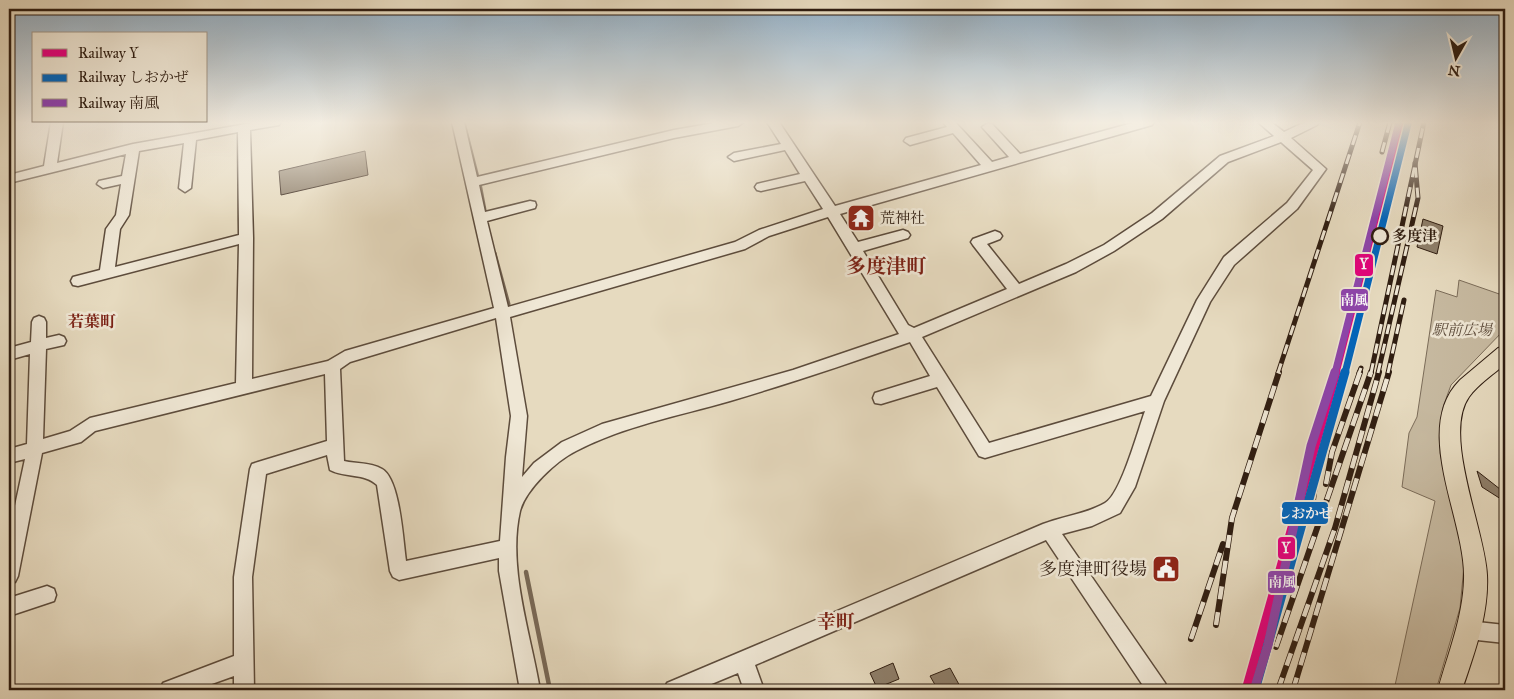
<svg xmlns="http://www.w3.org/2000/svg" width="1514" height="699" font-family="'IM FELL Great Primer','Noto Serif JP',serif">
  <style>
    .green { fill: #c7baa1; stroke: #7b6c59 }
    .lines { fill: none; stroke-linecap: round; stroke-linejoin: round }
    .stream-far1 { stroke: #786856; stroke-width: 3 }
    .stream { stroke: #786856; stroke-width: 4.5 }
    .building { fill: #8e7f6b; stroke: #2f1d11 }
    .minor-casing { stroke: #5d4c3c; stroke-width: 3 }
    .major-casing { stroke: #2f1d11; stroke-width: 2 }
    .minor { fill: #efe7d5; fill-rule: evenodd }
    .major { fill: #e6dabf; fill-rule: evenodd }
    .rail-far1-casing { stroke: #2f1d11; stroke-width: 5 }
    .rail-casing { stroke: #2f1d11; stroke-width: 6 }
    .rail-far1 { stroke: #efe7d5; stroke-width: 3; stroke-dasharray: 10; stroke-linecap: butt }
    .rail { stroke: #efe7d5; stroke-width: 4.5; stroke-dasharray: 13; stroke-linecap: butt }
    .rail-1-far1-casing { stroke: #efe7d5; stroke-width: 10 }
    .rail-1-casing { stroke: #efe7d5; stroke-width: 12 }
    .rail-2-far1-casing { stroke: #efe7d5; stroke-width: 10 }
    .rail-2-casing { stroke: #efe7d5; stroke-width: 12 }
    .rail-3-far1-casing { stroke: #efe7d5; stroke-width: 10 }
    .rail-3-casing { stroke: #efe7d5; stroke-width: 12 }
    .rail-1-far1 { stroke: #e5007d; stroke-width: 7 }
    .rail-1 { stroke: #e5007d; stroke-width: 9 }
    .rail-2-far1 { stroke: #0065bd; stroke-width: 7 }
    .rail-2 { stroke: #0065bd; stroke-width: 9 }
    .rail-3-far1 { stroke: #8e44ad; stroke-width: 7 }
    .rail-3 { stroke: #8e44ad; stroke-width: 9 }
    .stop-dot { fill: #efe7d5; stroke: #2f1d11; stroke-width: 2.5 }
    .labels { text-anchor: middle; stroke-width: 5; stroke-linejoin: round; paint-order: stroke }
    .poi-label { font-size: 15px; fill: #2f1d11; stroke: #efe7d5; text-anchor: start }
    .stop-label { font-size: 15px; font-weight: bold; fill: #2f1d11; stroke: #efe7d5; text-anchor: start }
    .park-label { font-size: 15px; font-style: italic; fill: #5d4c3c; stroke: #efe7d5 }
    .neighbourhood-label { font-size: 16px; font-weight: bold; fill: #7a1f14; stroke: #efe7d5 }
    .near-poi-label { font-size: 18px; fill: #2f1d11; stroke: #efe7d5; text-anchor: end }
    .near-neighbourhood-label { font-size: 19px; font-weight: bold; fill: #7a1f14; stroke: #efe7d5 }
    .district-label { font-size: 20px; font-weight: bold; fill: #7a1f14; stroke: #efe7d5 }
    .line-badge { stroke: #efe7d5; stroke-width: 2 }
    .badge-label { font-size: 14px; text-anchor: middle; font-weight: bold; fill: #fff }
  </style>
  <rect width="100%" height="100%" fill="#e6dabf"/>
  <filter id="stains"><feTurbulence type="fractalNoise" baseFrequency=".004" numOctaves="4"/><feColorMatrix values="0 0 0 0 .2 0 0 0 0 .09 0 0 0 0 .02 0 0 0 .5 -.17"/></filter>
  <radialGradient id="worn" r=".72"><stop offset=".6" stop-color="#630" stop-opacity="0"/><stop offset="1" stop-color="#630" stop-opacity=".3"/></radialGradient>
  <!-- green -->
  <path class="green" d="M1459 280 1505 296V329L1451 385 1443 407 1440 453 1461 539 1464 566 1460 608 1436 690H1394L1435 501 1402 487 1409 433 1417 417 1436 290 1457 297Z"/>
  <g class="lines">
    <!-- stream-far1 -->
    <g class="stream-far1">
      <path d="M464 122 478 177"/>
      <path d="M480 183 486 215"/>
      <path d="M495 253 509 304"/>
    </g>
    <!-- stream -->
    <path class="stream" d="M526 572 550 690"/>
  </g>
  <!-- building -->
  <g class="building">
    <path d="M365 151 368 175 281 195 279 171Z"/>
    <path d="M867 209 873 219 869 227 866 229 852 226 853 223H851L855 212Z"/>
    <path d="M1423 219 1443 226 1437 254 1417 247Z"/>
    <path d="M1477 471 1505 493 1504 501 1482 487Z"/>
    <path d="M893 663 899 679 877 688 870 673Z"/>
    <path d="M950 668 962 690H938L930 676Z"/>
  </g>
  <g class="lines">
    <defs>
      <g id="minor">
        <path d="M51 122H63L57 163 133 144 257 122H281L279 125 250 130 253 238 252 379 328 361 345 351 494 308 452 122H464L477 177 674 130 720 122H744L738 126 674 138 479 185 485 212 530 201 535 202 536 205 535 208 487 221 508 307 735 242 759 230 823 209 805 181 761 191 757 190 755 187 757 184 800 174 785 150 734 161 728 157 734 153 781 144 767 122H779L835 206 981 165 953 133 910 145 904 141 906 138 947 127 943 122H955L992 162 1009 157 982 127 988 123 992 124 1020 154 1136 122H1154L1152 125 840 214 858 242 903 230 908 232 910 235 908 238 863 251 908 325 914 328 1007 289 973 245 971 242 973 239 995 231 1000 233 1002 236 1000 239 987 244 1019 284 1066 264 1104 245 1152 213 1220 156 1274 136 1258 122H1271L1284 132 1305 122H1319L1317 125 1291 138 1326 169 1297 209 1234 265 1210 302 1164 401 1135 487 1120 513 1092 526 1062 534 1165 683 1168 690H1146L1046 540 755 665 764 690H744L738 673 697 690H664L667 683 1043 524C1064 516 1086 514 1105 503 1121 494 1138 430 1145 411L985 458 979 456 937 387 881 404 875 403 873 398 875 393 930 376 910 342C850 363 791 383 730 401 678 416 624 426 576 451 556 461 526 489 520 511 507 567 531 635 540 690H520L499 571V558L399 580 393 577 390 571 377 485C365 473 345 478 330 470L327 455 266 474 252 577 254 690H234V676L195 690H160L163 683 234 656V577L250 469 252 464 258 462 327 441 325 374 95 431 81 442 42 453 18 576 15 582 9 585V534L25 459 9 463V449L27 444 30 354 9 360V348L31 342 32 322 34 318 39 316 44 318 46 322V338L59 335 64 337 66 341 64 345 46 349 43 439 70 431 90 418 236 383 239 244 78 286 73 285 71 281 73 277 100 270 106 229 116 215 121 184 103 188 97 184 99 181 122 176 126 154 9 183V175L44 166ZM238 132 239 235 115 267 120 229 129 215 139 151 184 143 179 188 185 192 191 188 196 140ZM1281 142 1313 170 1287 203 1224 257 1197 300 1151 396 989 443 922 337 1076 272 1114 251 1162 219 1228 162ZM828 217 899 334 793 370 602 424 562 442 534 463 522 477 527 416 510 317 745 249 769 236ZM496 318 511 416 506 457 500 541 406 561C403 540 400 479 382 469 370 462 357 464 344 461L340 369 350 362Z"/>
        <path d="M47 586 54 589 56 595 54 601 9 616V598Z"/>
        <path d="M1468 621 1505 625V643L1468 639 1461 637 1459 630 1461 623Z"/>
      </g>
      <path id="major" d="M1505 346V364C1493 375 1478 384 1469 397 1442 435 1485 530 1487 575 1489 615 1474 654 1462 690H1438C1448 653 1463 618 1464 579 1466 520 1411 429 1460 380L1498 348Z"/>
    </defs>
    <!-- minor casing -->
    <use href="#minor" class="minor-casing"/>
    <!-- major casing -->
    <use href="#major" class="major-casing"/>
    <!-- minor -->
    <use href="#minor" class="minor"/>
    <!-- major -->
    <use href="#major" class="major"/>
    <defs>
      <g id="rail-far1">
        <path d="M1405 122V133"/>
        <path d="M1382 152 1390 122"/>
        <path d="M1278 373 1360 122"/>
        <path d="M1359 373 1361 368"/>
        <path d="M1371 373 1424 122"/>
        <path d="M1378 373 1418 198 1415 163"/>
        <path d="M1388 373 1404 300"/>
      </g>
      <g id="rail">
        <path d="M1326 484 1332 452 1360 372"/>
        <path d="M1313 500 1320 448"/>
        <path d="M1216 625 1232 518 1279 372"/>
        <path d="M1191 639 1223 544"/>
        <path d="M1276 647 1371 372"/>
        <path d="M1278 690 1335 528 1379 372"/>
        <path d="M1293 690 1389 372"/>
      </g>
    </defs>
    <!-- rail-far1 casing -->
    <use href="#rail-far1" class="rail-far1-casing"/>
    <!-- rail casing -->
    <use href="#rail" class="rail-casing"/>
    <!-- rail-far1 -->
    <use href="#rail-far1" class="rail-far1"/>
    <!-- rail -->
    <use href="#rail" class="rail"/>
    <defs>
      <path id="rail-1-far1" d="M1336 373 1400 122"/>
      <path id="rail-1" d="M1246 690 1336 372"/>
      <path id="rail-2-far1" d="M1345 373 1408 124"/>
      <path id="rail-2" d="M1255 690 1345 372"/>
      <path id="rail-3-far1" d="M1335 373 1399 122"/>
      <path id="rail-3" d="M1255 687 1268 645 1311 446 1335 372"/>
    </defs>
    <!-- rail-1-far1 casing -->
    <use href="#rail-1-far1" class="rail-1-far1-casing"/>
    <!-- rail-1 casing -->
    <use href="#rail-1" class="rail-1-casing"/>
    <!-- rail-2-far1 casing -->
    <use href="#rail-2-far1" class="rail-2-far1-casing"/>
    <!-- rail-2 casing -->
    <use href="#rail-2" class="rail-2-casing"/>
    <!-- rail-3-far1 casing -->
    <use href="#rail-3-far1" class="rail-3-far1-casing"/>
    <!-- rail-3 casing -->
    <use href="#rail-3" class="rail-3-casing"/>
    <!-- rail-1-far1 -->
    <use href="#rail-1-far1" class="rail-1-far1"/>
    <!-- rail-1 -->
    <use href="#rail-1" class="rail-1"/>
    <!-- rail-2-far1 -->
    <use href="#rail-2-far1" class="rail-2-far1"/>
    <!-- rail-2 -->
    <use href="#rail-2" class="rail-2"/>
    <!-- rail-3-far1 -->
    <use href="#rail-3-far1" class="rail-3-far1"/>
    <!-- rail-3 -->
    <use href="#rail-3" class="rail-3"/>
  </g>
  <!-- sky -->
  <linearGradient id="sky" x2="0" y2="1"><stop stop-color="#8eaac0"/><stop offset="0.56" stop-color="#f4eee2"/><stop offset="1" stop-color="#f4eee2" stop-opacity="0"/></linearGradient>
  <rect width="1514" height="219" fill="url(#sky)"/>
  <!-- icons -->
  <defs>
    <symbol id="temple-square" viewBox="-11 -11 22 22"><rect x="-9" y="-9" width="18" height="18" rx="4" fill="#8f2418" stroke="#efe7d5"/><path d="M0-6L5-2H3V0L6.5 2.5H4V6H1.5V3h-3V6H-4V2.5H-6.5L-3 0V-2H-5Z" fill="#fff"/></symbol>
    <symbol id="civic-square" viewBox="-11 -11 22 22"><rect x="-9" y="-9" width="18" height="18" rx="4" fill="#8f2418" stroke="#efe7d5"/><path d="M-.6-6.5H3V-4.5H.6V-3L4-1V1h2V6H-6V1h2V-1L-.6-3ZM-1.2 2.5V6h2.4V2.5Z" fill="#fff"/></symbol>
  </defs>
  <g fill-rule="evenodd">
    <use href="#temple-square" x="845" y="202" width="32" height="32"/>
    <use href="#civic-square" x="1150" y="553" width="32" height="32"/>
  </g>
  <!-- markers -->
  <circle class="stop-dot" cx="1380" cy="236" r="8"/>
  <g class="labels">
    <!-- poi labels -->
    <g class="poi-label">
      <text x="880" y="223">荒神社</text>
    </g>
    <!-- stop labels -->
    <g class="stop-label">
      <text x="1392" y="241">多度津</text>
    </g>
    <!-- park labels -->
    <g class="park-label">
      <text x="1462" y="335">駅前広場</text>
    </g>
    <!-- neighbourhood labels -->
    <g class="neighbourhood-label">
      <text x="92" y="327">若葉町</text>
    </g>
    <!-- near-poi labels -->
    <g class="near-poi-label">
      <text x="1147" y="575">多度津町役場</text>
    </g>
    <!-- near-neighbourhood labels -->
    <g class="near-neighbourhood-label">
      <text x="836" y="628">幸町</text>
    </g>
    <!-- district labels -->
    <g class="district-label">
      <text x="886" y="273">多度津町</text>
    </g>
  </g>
  <g class="line-badge">
    <rect x="1354" y="253" width="20" height="24" rx="5" fill="#e5007d"/>
    <rect x="1340" y="288" width="29" height="24" rx="5" fill="#8e44ad"/>
    <rect x="1281" y="501" width="48" height="24" rx="5" fill="#0065bd"/>
    <rect x="1277" y="536" width="19" height="24" rx="5" fill="#e5007d"/>
    <rect x="1267" y="570" width="29" height="24" rx="5" fill="#8e44ad"/>
  </g>
  <g class="badge-label">
    <text x="1364" y="269">Y</text>
    <text x="1354" y="305">南風</text>
    <text x="1305" y="518">しおかぜ</text>
    <text x="1286" y="553">Y</text>
    <text x="1282" y="587">南風</text>
  </g>
  <!-- margin -->
  <rect width="1514" height="699" fill="none" stroke="#e6dabf" stroke-width="30"/>
  <rect x="10" y="10" width="1494" height="679" fill="none" stroke="#2f1d11" stroke-width="2.5"/>
  <rect x="15" y="15" width="1484" height="669" fill="none" stroke="#2f1d11"/>
  <!-- legend -->
  <rect x="32" y="32" width="175" height="90" fill="#efe7d5" stroke="#a29687"/>
  <rect x="42" y="49" width="25" height="8" fill="#e5007d" stroke="#a29687"/>
  <text x="78" y="58" font-size="15" fill="#2f1d11">Railway Y</text>
  <rect x="42" y="74" width="25" height="8" fill="#0065bd" stroke="#a29687"/>
  <text x="78" y="82" font-size="15" fill="#2f1d11">Railway しおかぜ</text>
  <rect x="42" y="99" width="25" height="8" fill="#8e44ad" stroke="#a29687"/>
  <text x="78" y="108" font-size="15" fill="#2f1d11">Railway 南風</text>
  <!-- north arrow -->
  <g transform="translate(1456 58) rotate(188)" stroke="#efe7d5" stroke-width="4" paint-order="stroke">
  <path d="M0-4L9 19L0 12L-9 19Z" fill="#2f1d11"/>
  <text y="-8" font-size="14" font-weight="bold" text-anchor="middle" fill="#2f1d11">N</text>
  </g>
  <rect width="100%" height="100%" filter="url(#stains)"/>
  <rect width="100%" height="100%" fill="url(#worn)"/>
</svg>
